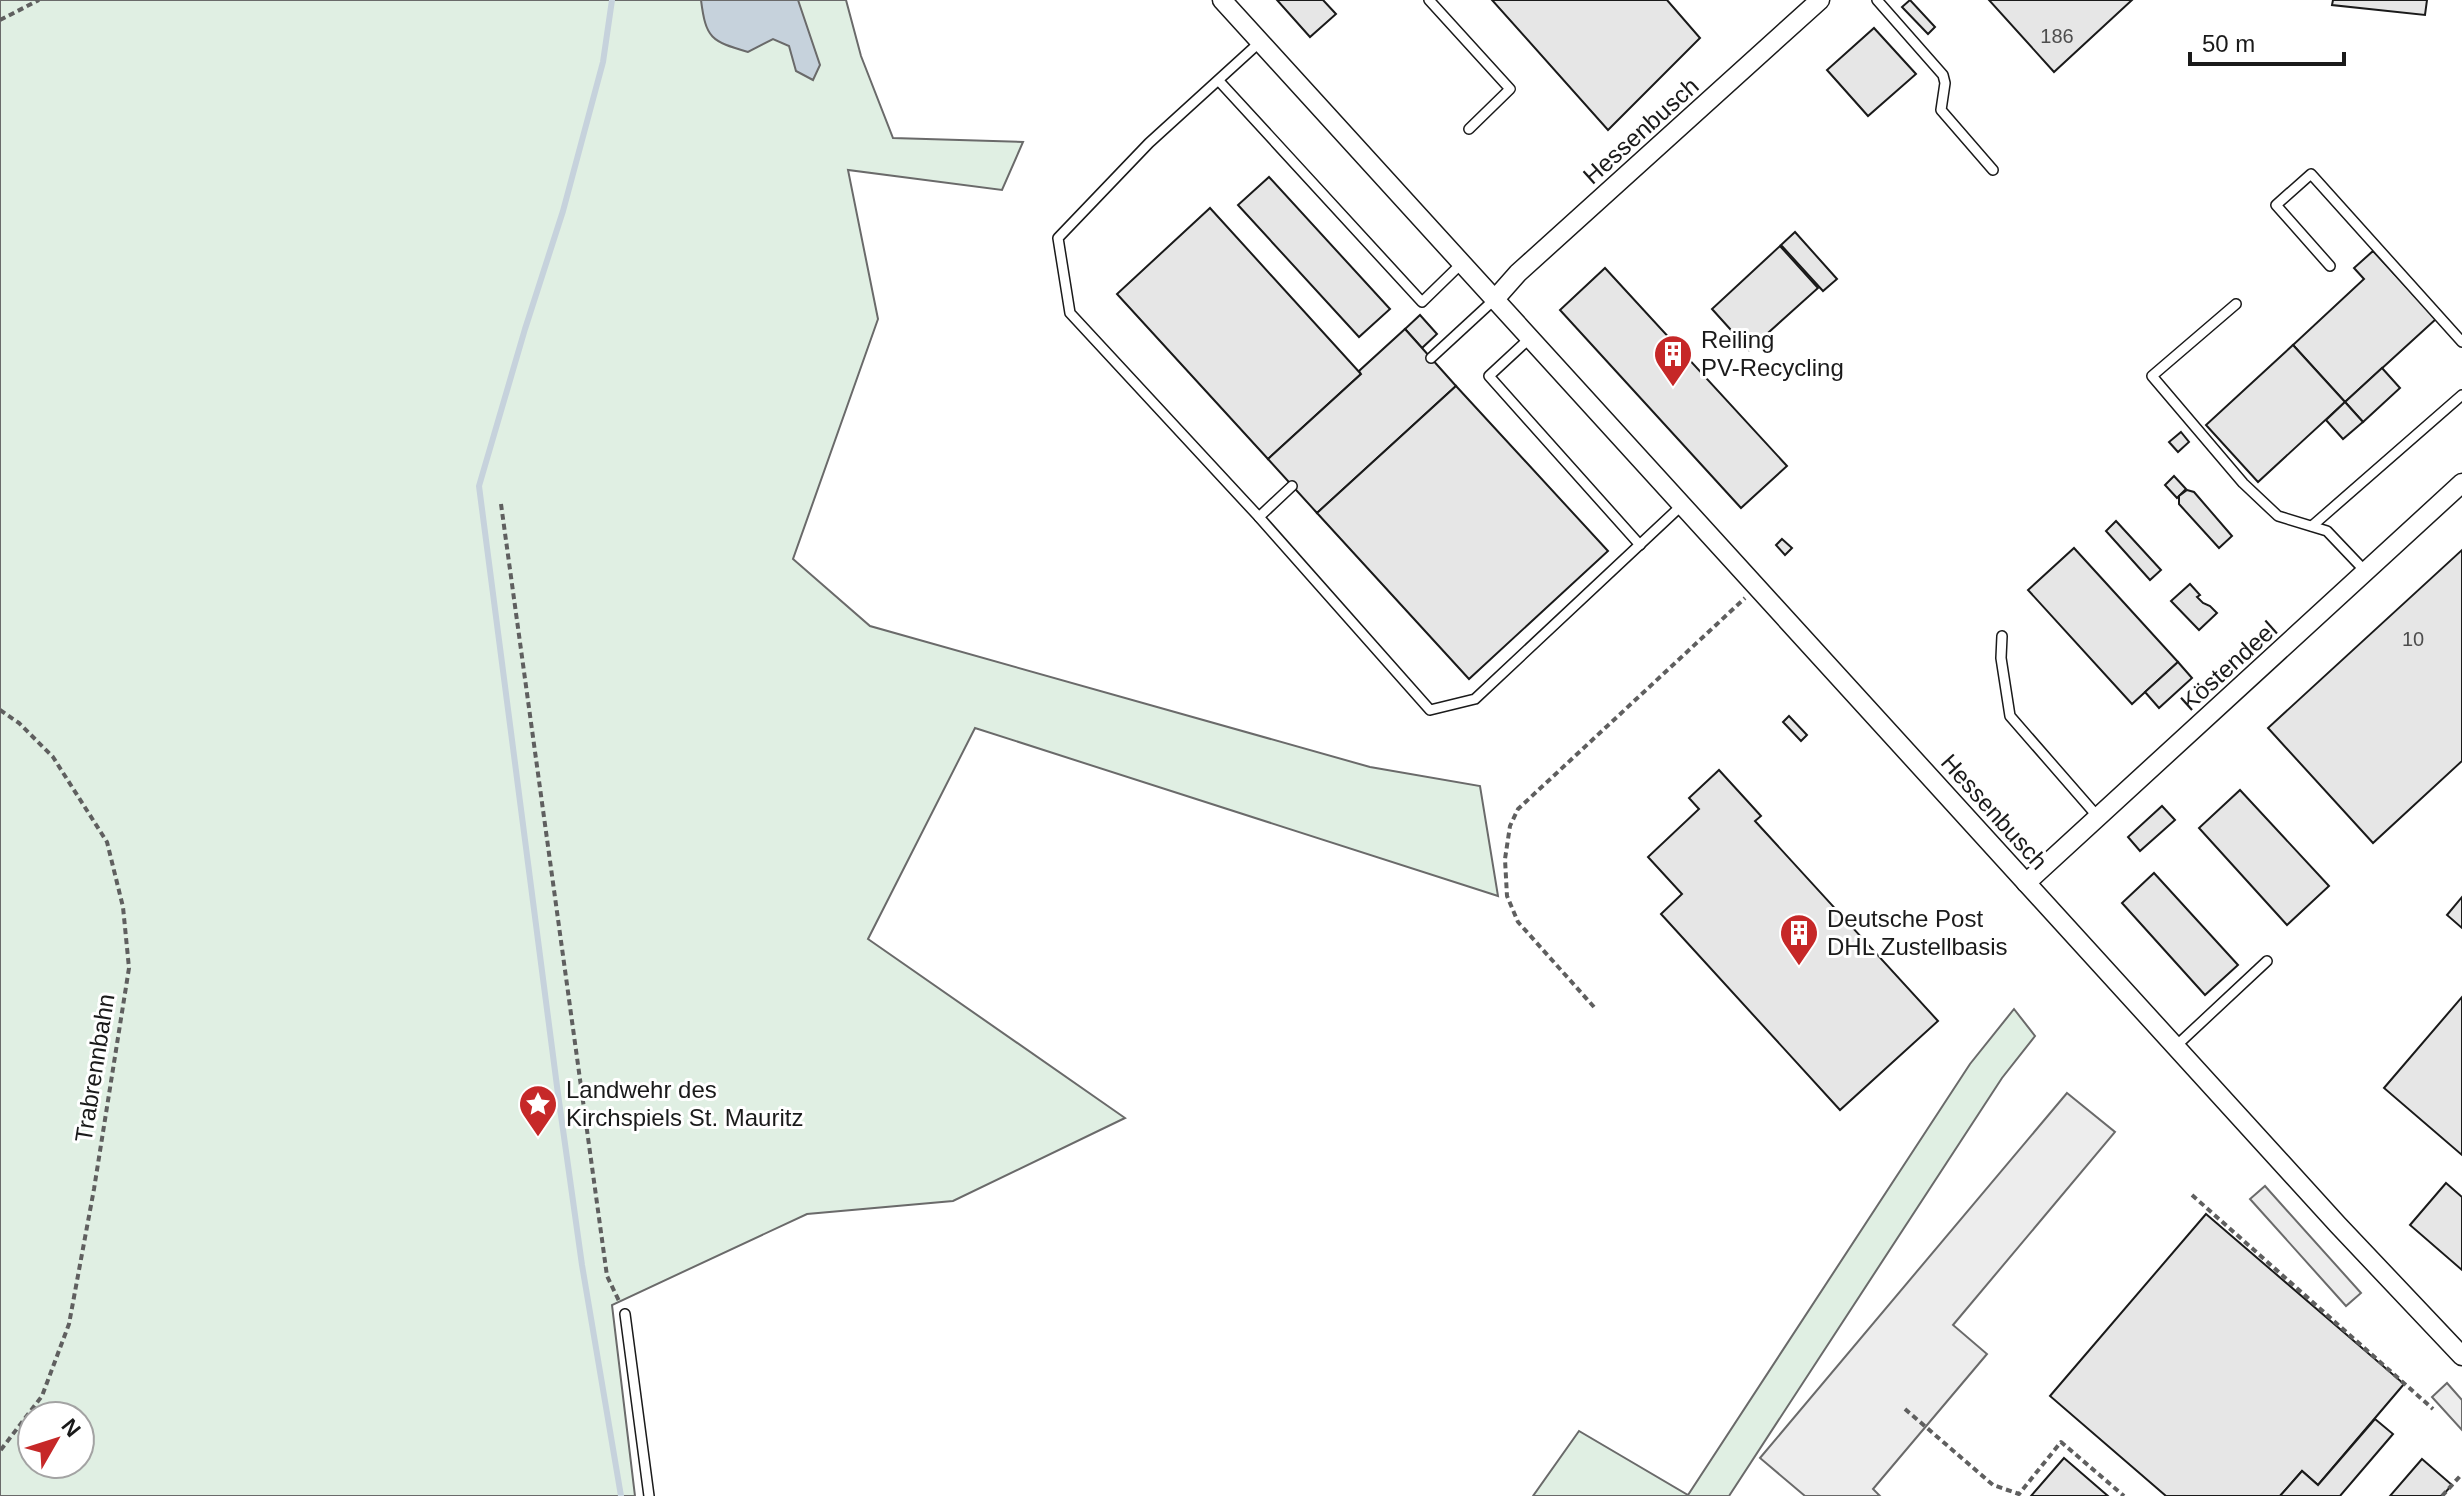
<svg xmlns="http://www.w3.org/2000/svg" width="2462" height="1496" font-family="Helvetica,sans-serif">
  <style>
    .green { fill: #e0efe3; stroke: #6a6a6a; stroke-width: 2; fill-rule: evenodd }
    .parking { fill: #ededed; stroke: #6a6a6a; stroke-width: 2 }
    .water { fill: #c6d2dc; stroke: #6a6a6a; stroke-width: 2 }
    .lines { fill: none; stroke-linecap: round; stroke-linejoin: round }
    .stream { stroke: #c6d2dc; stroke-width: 6 }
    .building { fill: #e6e6e6; stroke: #1a1a1a; stroke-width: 2 }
    .service-casing { stroke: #1a1a1a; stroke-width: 12 }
    .minor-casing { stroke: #1a1a1a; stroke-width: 21 }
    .path { stroke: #5f5f5f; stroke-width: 4; stroke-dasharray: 6 4; stroke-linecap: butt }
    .service { stroke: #fff; stroke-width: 9 }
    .minor { stroke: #fff; stroke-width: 18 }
    .labels { text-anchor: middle; stroke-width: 6; stroke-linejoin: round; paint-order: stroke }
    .number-label { font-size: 20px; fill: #4d4d4d }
    .street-label { font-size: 24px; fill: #1a1a1a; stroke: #fff }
    .poi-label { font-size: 24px; fill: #1a1a1a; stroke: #fff; text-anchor: start }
  </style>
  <rect width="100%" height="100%" fill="#fff"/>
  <!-- green -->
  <g class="green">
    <path d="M0 0H846L861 56 893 138 1023 142 1002 190 848 170 878 319 793 559 870 626 1370 767 1480 786 1498 896 975 728 868 939 1125 1118 953 1201 807 1214 612 1305 635 1496H0ZM32 1416H80V1464H32Z"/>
    <path d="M2014 1009 2035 1036 2002 1078 1729 1496H1533L1579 1431 1688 1495 1970 1064Z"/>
  </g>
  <!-- parking -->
  <g class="parking">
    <path d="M2067 1093 2115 1132 1953 1325 1987 1354 1873 1489 1880 1496H1805L1760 1458Z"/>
    <path d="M2265 1186 2361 1293 2346 1306 2250 1199Z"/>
    <path d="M2447 1383 2462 1400V1430L2432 1397Z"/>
  </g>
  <!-- water -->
  <path class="water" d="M701 0H798L820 65 813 80 796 71 789 46 773 39 748 52C711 41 706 39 701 0Z"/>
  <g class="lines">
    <!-- stream -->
    <path class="stream" d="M612 0 603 62 563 211 525 329 479 486 558 1094 582 1265 621 1496"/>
  </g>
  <!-- building -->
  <g class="building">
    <path d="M1277 0H1323L1336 14 1310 37Z"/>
    <path d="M1492 0H1667L1700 38 1608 130Z"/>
    <path d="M1910 0 1935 27 1928 34 1902 7Z"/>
    <path d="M1989 0H2132L2054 72Z"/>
    <path d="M2333 0H2427L2425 15 2332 5Z"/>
    <path d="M1874 28 1916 74 1868 116 1827 70Z"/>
    <path d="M1269 177 1390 309 1359 337 1238 205Z"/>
    <path d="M1210 208 1361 374 1268 459 1117 294Z"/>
    <path d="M1795 232 1837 279 1823 291 1781 245Z"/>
    <path d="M1780 246 1818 288 1749 350 1712 309Z"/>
    <path d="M2373 251 2436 319 2345 402 2293 345 2364 279 2354 268Z"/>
    <path d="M1605 268 1787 466 1741 508 1560 310Z"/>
    <path d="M1420 315 1437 334 1422 348 1405 329Z"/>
    <path d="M1405 329 1456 386 1317 513 1268 459 1361 374 1359 371Z"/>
    <path d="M2293 345 2345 402 2258 482 2206 425Z"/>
    <path d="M2382 368 2400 388 2363 422 2345 402Z"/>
    <path d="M1456 386 1608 551 1469 679 1317 513Z"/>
    <path d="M2345 402 2363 422 2343 439 2326 420Z"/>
    <path d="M2181 432 2189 442 2178 452 2169 442Z"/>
    <path d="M2174 476 2186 489 2177 498 2165 485Z"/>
    <path d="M2187 490 2194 492 2232 536 2219 548 2179 504V496Z"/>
    <path d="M2116 521 2161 570 2150 580 2106 531Z"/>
    <path d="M1782 539 1792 548 1785 555 1776 545Z"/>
    <path d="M2074 548 2178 662 2132 704 2028 590Z"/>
    <path d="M2462 550V761L2373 843 2268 728Z"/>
    <path d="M2190 584 2200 595 2197 597 2203 603 2210 606 2217 613 2199 630 2171 601Z"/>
    <path d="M2178 662 2192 678 2159 708 2145 692Z"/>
    <path d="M1789 716 1807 735 1801 741 1783 722Z"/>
    <path d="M1719 770 1761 816 1755 821 1938 1021 1840 1110 1661 914 1682 894 1648 857 1699 809 1689 798Z"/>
    <path d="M2240 790 2329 886 2287 925 2199 828Z"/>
    <path d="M2162 806 2175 820 2140 851 2128 837Z"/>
    <path d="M2154 873 2238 965 2205 995 2122 903Z"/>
    <path d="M2462 897V928L2447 915Z"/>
    <path d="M2462 997V1155L2384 1088Z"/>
    <path d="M2446 1183 2462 1197V1270L2410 1225Z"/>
    <path d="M2206 1214 2404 1384 2318 1485 2302 1471 2280 1496H2166L2050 1396Z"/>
    <path d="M2375 1419 2393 1434 2340 1496H2280L2302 1471 2318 1485Z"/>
    <path d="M2064 1458 2108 1496H2031Z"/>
    <path d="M2422 1459 2452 1485 2442 1496H2390Z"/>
  </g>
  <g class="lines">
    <defs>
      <g id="service">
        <path d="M1429 0 1510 89 1469 129"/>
        <path d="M1877 0 1943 75 1945 83 1941 110 1993 170"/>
        <path d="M1260 42 1149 143 1058 238 1070 313 1259 517 1430 710 1475 699 1681 506"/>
        <path d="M1219 81 1422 302 1462 263"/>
        <path d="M2330 266 2276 205 2311 174 2462 342"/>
        <path d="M2236 304 2152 376 2243 483 2278 516 2327 531 2366 572"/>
        <path d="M1530 338 1489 376 1640 545"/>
        <path d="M1431 358 1495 299"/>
        <path d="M1259 517 1292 486"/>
        <path d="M2312 526 2462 395"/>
        <path d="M2002 636 2001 658 2010 716 2098 817"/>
        <path d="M2176 1046 2267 961"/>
        <path d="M625 1314 649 1496"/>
      </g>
      <g id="minor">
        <path d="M1222 0 2338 1225 2462 1356"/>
        <path d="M1495 299 1518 273 1820 0"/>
        <path d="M2026 883 2462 483"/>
      </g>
    </defs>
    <!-- service casing -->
    <use href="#service" class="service-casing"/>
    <!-- minor casing -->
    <use href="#minor" class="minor-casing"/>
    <!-- path -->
    <g class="path">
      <path d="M0 20 39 0"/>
      <path d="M501 504 607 1276 619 1301"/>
      <path d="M0 710 19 723 53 757 107 842 123 907 129 968 94 1189 69 1324 42 1396 0 1451"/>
      <path d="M1594 1007 1518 922 1507 896 1505 859 1510 826 1518 809 1745 598"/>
      <path d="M2192 1195 2433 1409"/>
      <path d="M1905 1409 1993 1485 2019 1494 2061 1442 2124 1496"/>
      <path d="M2442 1496 2462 1474"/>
    </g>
    <!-- service -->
    <use href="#service" class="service"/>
    <!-- minor -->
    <use href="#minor" class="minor"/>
  </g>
  <!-- icons -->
  <defs>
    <symbol id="building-pin" viewBox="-11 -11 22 30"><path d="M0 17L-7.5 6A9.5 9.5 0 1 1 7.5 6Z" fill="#c62828" stroke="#fff"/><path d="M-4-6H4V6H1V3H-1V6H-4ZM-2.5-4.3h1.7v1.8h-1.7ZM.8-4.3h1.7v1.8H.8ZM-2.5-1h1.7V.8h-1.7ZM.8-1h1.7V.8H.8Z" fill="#fff"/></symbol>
    <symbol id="sight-pin" viewBox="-11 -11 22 30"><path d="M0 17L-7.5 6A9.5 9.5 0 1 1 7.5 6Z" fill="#c62828" stroke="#fff"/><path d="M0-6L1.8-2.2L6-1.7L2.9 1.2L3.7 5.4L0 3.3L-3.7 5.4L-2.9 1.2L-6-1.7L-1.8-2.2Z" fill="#fff"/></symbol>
  </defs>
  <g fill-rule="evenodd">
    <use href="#building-pin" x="1651" y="332" width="44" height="60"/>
    <use href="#building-pin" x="1777" y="911" width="44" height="60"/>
    <use href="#sight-pin" x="516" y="1082" width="44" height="60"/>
  </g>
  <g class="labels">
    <!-- number labels -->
    <g class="number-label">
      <text x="2057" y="43">186</text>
      <text x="2413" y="646">10</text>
    </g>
    <!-- street labels -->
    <g class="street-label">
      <text transform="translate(1641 131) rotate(-42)" y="8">Hessenbusch</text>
      <text transform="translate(2229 666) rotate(-42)" y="8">Köstendeel</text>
      <text transform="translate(1994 812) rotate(48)" y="8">Hessenbusch</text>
      <text transform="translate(95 1068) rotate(-81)" y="8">Trabrennbahn</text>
    </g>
    <!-- poi labels -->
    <g class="poi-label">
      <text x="1701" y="348">Reiling<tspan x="1701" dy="28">PV-Recycling</tspan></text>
      <text x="1827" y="927">Deutsche Post<tspan x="1827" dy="28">DHL Zustellbasis</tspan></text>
      <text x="566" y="1098">Landwehr des<tspan x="566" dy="28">Kirchspiels St. Mauritz</tspan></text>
    </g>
  </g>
  <!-- north arrow -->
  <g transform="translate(56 1440) rotate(51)"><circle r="38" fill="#ffffff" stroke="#a3a3a3" stroke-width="2"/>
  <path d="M0-6L14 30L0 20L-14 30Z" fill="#c62828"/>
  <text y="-12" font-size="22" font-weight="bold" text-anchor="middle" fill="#1a1a1a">N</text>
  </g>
  <!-- scale -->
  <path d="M2190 52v12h154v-12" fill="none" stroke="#1a1a1a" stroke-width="4"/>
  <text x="2202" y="52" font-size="24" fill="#1a1a1a" stroke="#ffffff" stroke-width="6" paint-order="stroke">50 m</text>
</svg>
